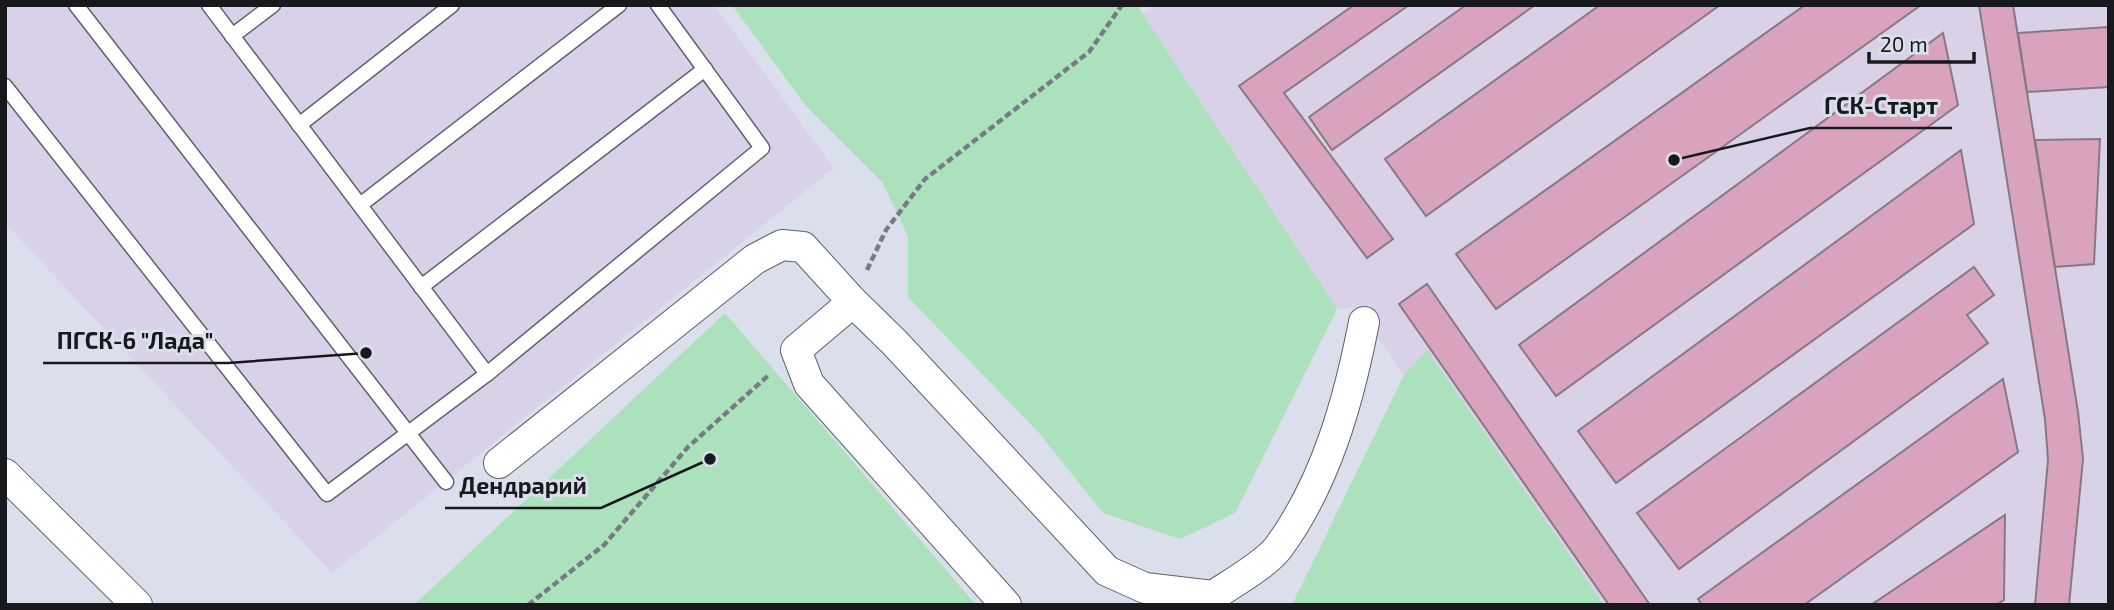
<svg xmlns="http://www.w3.org/2000/svg" width="2114" height="610" font-family="'Exo 2',sans-serif">
  <style>
    .industrial { fill: #d9d1e7 }
    .green { fill: #ace1be }
    .building { fill: #d9a3c0; stroke: #867a80; stroke-width: 2 }
    .lines { fill: none; stroke-linecap: round; stroke-linejoin: round }
    .lane-casing { stroke: #5f626c; stroke-width: 17 }
    .street-casing { stroke: #5f626c; stroke-width: 32 }
    .path { stroke: #787b83; stroke-width: 4.5; stroke-dasharray: 7 3.5; stroke-linecap: butt }
    .lane { stroke: #fff; stroke-width: 14 }
    .street { stroke: #fff; stroke-width: 30 }
    .leader { fill: none; stroke: #18191d; stroke-width: 2.5 }
    .callout-dot { fill: #18191d; stroke: #dbdfeb; stroke-width: 2.5 }
    .callout-label { font-size: 23px; text-anchor: middle; font-weight: bold; fill: #18191d; stroke: #dbdfeb; stroke-width: 6; stroke-linejoin: round; paint-order: stroke }
  </style>
  <rect width="100%" height="100%" fill="#dbdfeb"/>
  <!-- industrial -->
  <g class="industrial">
    <path d="M5 5H714L834 168 332 573 5 223Z"/>
    <path d="M1156 5H2109V605H1604L1427 351 1404 375 1356 307 1337 309 1143 14Z"/>
  </g>
  <!-- green -->
  <g class="green">
    <path d="M732 5H1137L1337 309 1235 513 1180 539 1103 513 1039 433 908 297V237L882 182 806 106Z"/>
    <path d="M725 313 976 605H414Z"/>
    <path d="M1427 350 1604 605H1292L1404 375Z"/>
  </g>
  <!-- building -->
  <g class="building">
    <path d="M1354 5H1409L1284 93 1393 239 1367 258 1239 86Z"/>
    <path d="M1466 5H1535L1332 150 1309 117Z"/>
    <path d="M1600 5H1720L1426 216 1385 159Z"/>
    <path d="M1805 5H1921L1496 309 1456 254Z"/>
    <path d="M1979 5H2013L2078 412 2083 459 2069 605H2035L2048 460 2045 419Z"/>
    <path d="M2108 27V87L2027 92 2018 33Z"/>
    <path d="M1943 33 1958 105 1556 396 1519 345Z"/>
    <path d="M2100 139 2094 264 2055 267 2035 140Z"/>
    <path d="M1961 150 1974 224 1616 483 1578 431Z"/>
    <path d="M1974 267 1994 295 1967 315 1988 343 1679 569 1637 513Z"/>
    <path d="M1427 284 1650 605H1609L1399 304Z"/>
    <path d="M2003 379 2018 452 1804 605H1702L1698 599Z"/>
    <path d="M2005 515 2004 600 1996 605H1871Z"/>
  </g>
  <g class="lines">
    <defs>
      <g id="lane">
        <path d="M76 5 446 482"/>
        <path d="M209 5 487 374"/>
        <path d="M232 36 273 5"/>
        <path d="M5 86 327 494 487 374 762 148 658 5"/>
        <path d="M299 125 452 5"/>
        <path d="M360 205 619 5"/>
        <path d="M421 287 705 69"/>
      </g>
      <g id="street">
        <path d="M499 463 755 259 782 245 803 247 853 302"/>
        <path d="M5 474 137 605"/>
        <path d="M1006 605 809 384 796 350 853 302 894 342 1107 571 1145 588 1213 596C1231 584 1266 564 1278 548 1326 483 1349 400 1364 322"/>
      </g>
    </defs>
    <!-- lane casing -->
    <use href="#lane" class="lane-casing"/>
    <!-- street casing -->
    <use href="#street" class="street-casing"/>
    <!-- path -->
    <g class="path">
      <path d="M867 270 886 230 925 179 1089 52 1122 5"/>
      <path d="M528 605 604 545 688 447 770 374"/>
    </g>
    <!-- lane -->
    <use href="#lane" class="lane"/>
    <!-- street -->
    <use href="#street" class="street"/>
  </g>
  <!-- callouts -->
  <path class="leader" d="M1674 160L1810 128H1952M366 353L228 363H43M710 459L601 508H445"/>
  <g class="callout-dot">
    <circle cx="1674" cy="160" r="7"/>
    <circle cx="366" cy="353" r="7"/>
    <circle cx="710" cy="459" r="7"/>
  </g>
  <g class="callout-label">
    <text x="1881" y="114">ГСК-Старт</text>
    <text x="135" y="349">ПГСК-6 "Лада"</text>
    <text x="523" y="494">Дендрарий</text>
  </g>
  <!-- border -->
  <rect width="2114" height="610" fill="none" stroke="#18191d" stroke-width="14"/>
  <!-- scale -->
  <path d="M1869 52v10h105v-10" fill="none" stroke="#18191d" stroke-width="3.5"/>
  <text x="1880" y="52" font-size="21" fill="#18191d" stroke="#dbdfeb" stroke-width="5" paint-order="stroke">20 m</text>
</svg>
